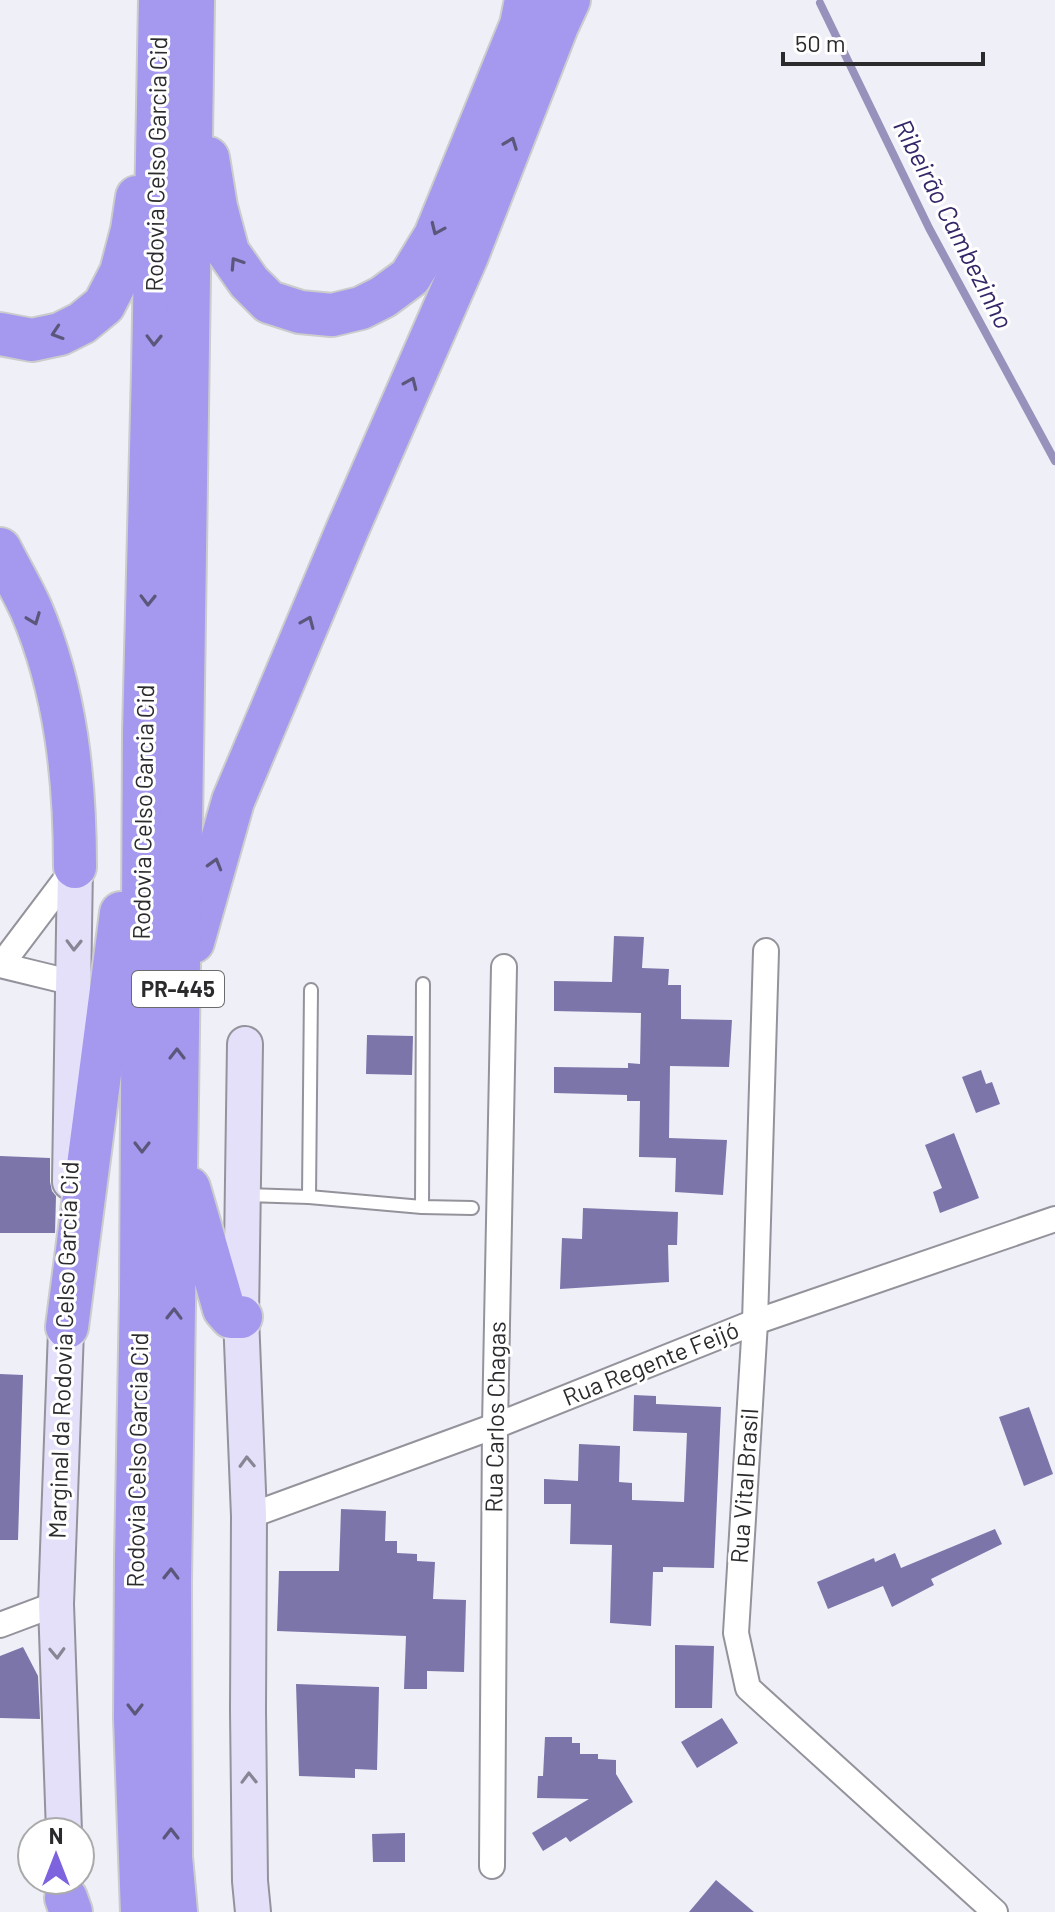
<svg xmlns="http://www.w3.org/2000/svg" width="1055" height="1912" font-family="Barlow,sans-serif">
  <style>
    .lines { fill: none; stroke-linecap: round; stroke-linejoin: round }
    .stream { stroke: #9692bb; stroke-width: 8 }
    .building { fill: #7b75aa }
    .lane-casing { stroke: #94939c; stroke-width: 16 }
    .street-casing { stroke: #94939c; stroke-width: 28 }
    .secondary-casing { stroke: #94939c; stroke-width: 38 }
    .highway-casing { stroke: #cccccd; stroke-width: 46 }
    .lane { stroke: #fff; stroke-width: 12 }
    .street { stroke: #fff; stroke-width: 24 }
    .secondary { stroke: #e4e0fa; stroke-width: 34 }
    .highway { stroke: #a498ef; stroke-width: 42 }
    .oneway { stroke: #5b577b }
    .oneway2 { stroke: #888694 }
    .labels { text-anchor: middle; stroke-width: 6; stroke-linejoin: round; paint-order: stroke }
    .shield { fill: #fff; stroke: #6b6b6d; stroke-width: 2 }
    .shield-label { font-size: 22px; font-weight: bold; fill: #2b2b2e }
    .street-label { font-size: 24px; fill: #2b2b2e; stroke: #fff }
    .water-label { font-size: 26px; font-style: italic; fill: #352668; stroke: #fff }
  </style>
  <rect width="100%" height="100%" fill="#efeff8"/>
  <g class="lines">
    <!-- stream -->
    <path class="stream" d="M820 3 929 228 1055 461"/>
  </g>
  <!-- building -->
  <g class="building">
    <path d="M614 936 644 937 642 968 669 969 668 985H681V1019L732 1020 729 1067 670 1066 669 1138 727 1140 723 1195 675 1192 676 1158 639 1157 640 1101H627V1095L554 1093V1067L628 1068V1063L640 1064 641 1013 554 1011V981L612 982Z"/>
    <path d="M367 1035 413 1036 412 1075 366 1074Z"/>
    <path d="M981 1070 986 1084 992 1082 1000 1104 976 1113 962 1077Z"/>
    <path d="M954 1133 979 1198 940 1213 933 1192 942 1188 925 1145Z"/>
    <path d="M0 1156 50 1158V1182L52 1191 56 1196 55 1233H0Z"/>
    <path d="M583 1208 678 1212 677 1245H668L669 1282 560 1289 562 1238 582 1239Z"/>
    <path d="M0 1374 23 1375 18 1540H0Z"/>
    <path d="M634 1395 656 1396V1404L721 1407 714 1568 663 1567V1572H653L651 1626 610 1623 612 1545 570 1544 571 1504H544V1479L578 1481 579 1444 620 1446 619 1482 632 1483V1500L684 1502 687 1433 633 1431Z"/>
    <path d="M1029 1407 1053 1474 1024 1486 999 1417Z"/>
    <path d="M341 1509 386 1511 385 1541H397V1553L417 1554V1561L435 1562 433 1599 466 1600 464 1672 427 1671V1689H404L406 1636 277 1631 279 1571H339Z"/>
    <path d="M995 1529 1002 1544 931 1579 934 1585 892 1607 883 1586 828 1609 817 1582 874 1558 875 1562 895 1553 901 1568Z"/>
    <path d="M675 1645 714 1646 712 1708H675Z"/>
    <path d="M23 1647 38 1676 40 1719 0 1718V1656Z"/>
    <path d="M296 1684 379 1687 377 1770 355 1769V1778L299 1776Z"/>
    <path d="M722 1718 738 1743 697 1768 681 1742Z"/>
    <path d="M545 1737H572V1743H580V1754H598V1759L616 1760V1774L633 1802 570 1842 566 1837 543 1851 532 1833 589 1799 537 1798 538 1776H543Z"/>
    <path d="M405 1833V1862H373L372 1834Z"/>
    <path d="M716 1880 754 1912H689Z"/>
  </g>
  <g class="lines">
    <defs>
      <g id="lane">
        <path d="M423 984 422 1207 472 1208"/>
        <path d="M311 990 309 1197 422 1207"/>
        <path d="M244 1195 309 1197"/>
      </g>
      <g id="street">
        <path d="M766 951 755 1322 736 1633 748 1688 995 1912"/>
        <path d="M0 965 74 983"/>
        <path d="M1 965 75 867"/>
        <path d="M249 1516 495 1426 755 1322 1055 1219"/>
        <path d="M0 1625 56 1604"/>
        <path d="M492 1866 495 1426 504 967"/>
      </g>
      <g id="secondary">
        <path d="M245 1044 241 1317 249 1516 248 1711 250 1881 253 1912"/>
        <path d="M70 1182 75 867"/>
        <path d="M64 1832 56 1604 67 1303"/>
      </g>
      <g id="highway">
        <path d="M208 158 216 207 228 252 249 282 269 302 300 312 332 315 361 308 383 297 410 277 435 236 521 25 526 0"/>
        <path d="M0 334 32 340 60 334 82 323 104 305 121 272 132 230 137 197"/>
        <path d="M0 549C10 569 22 589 31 609 66 691 75 779 75 867"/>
        <path d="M193 942 233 801 348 528 467 256 557 26 569 0"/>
        <path d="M189 1188 224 1309 231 1317H241"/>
        <path d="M67 1327 121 913"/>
        <path d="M66 1898 71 1912"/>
        <path d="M142 1912 135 1718 136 1559 141 1295 144 733 153 369 160 0"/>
        <path d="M176 1912 171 1857 170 1581 193 0"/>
      </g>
    </defs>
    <!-- lane casing -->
    <use href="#lane" class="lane-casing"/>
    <!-- street casing -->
    <use href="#street" class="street-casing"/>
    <!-- secondary casing -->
    <use href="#secondary" class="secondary-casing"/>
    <!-- highway casing -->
    <use href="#highway" class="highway-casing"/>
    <!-- lane -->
    <use href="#lane" class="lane"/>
    <!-- street -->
    <use href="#street" class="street"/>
    <!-- secondary -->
    <use href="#secondary" class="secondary"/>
    <!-- highway -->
    <use href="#highway" class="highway"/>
  </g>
  <!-- one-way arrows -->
  <defs><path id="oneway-chevron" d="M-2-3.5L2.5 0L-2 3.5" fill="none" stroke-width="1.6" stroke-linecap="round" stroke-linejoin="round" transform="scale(2)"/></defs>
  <g class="oneway">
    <use href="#oneway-chevron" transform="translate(511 143) rotate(-69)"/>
    <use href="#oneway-chevron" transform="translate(437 229) rotate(114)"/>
    <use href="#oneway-chevron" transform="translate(236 263) rotate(-123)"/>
    <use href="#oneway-chevron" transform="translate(57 333) rotate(162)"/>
    <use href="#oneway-chevron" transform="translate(154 340) rotate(91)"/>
    <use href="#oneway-chevron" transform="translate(411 383) rotate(-66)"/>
    <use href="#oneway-chevron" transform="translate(148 600) rotate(91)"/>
    <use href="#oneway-chevron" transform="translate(34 619) rotate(69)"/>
    <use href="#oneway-chevron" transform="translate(308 622) rotate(-67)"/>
    <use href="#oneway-chevron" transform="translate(215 864) rotate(-74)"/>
    <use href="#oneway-chevron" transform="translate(177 1054) rotate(-90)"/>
    <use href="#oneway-chevron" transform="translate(142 1147) rotate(90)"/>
    <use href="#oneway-chevron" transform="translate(174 1314) rotate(-89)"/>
    <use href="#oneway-chevron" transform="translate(171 1574) rotate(-89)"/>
    <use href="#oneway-chevron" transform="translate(135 1709) rotate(90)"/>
    <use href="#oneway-chevron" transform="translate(171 1834) rotate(-90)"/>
  </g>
  <g class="oneway2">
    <use href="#oneway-chevron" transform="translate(74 945) rotate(91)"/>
    <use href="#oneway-chevron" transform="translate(247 1462) rotate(-92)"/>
    <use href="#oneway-chevron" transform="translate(57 1653) rotate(88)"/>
    <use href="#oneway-chevron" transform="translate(249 1778) rotate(-91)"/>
  </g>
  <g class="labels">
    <!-- shield labels -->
    <rect class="shield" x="132" y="971" width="92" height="36" rx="6"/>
    <g class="shield-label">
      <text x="178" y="997">PR-445</text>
    </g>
    <!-- street labels -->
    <g class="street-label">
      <text transform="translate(157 164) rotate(-89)" y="8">Rodovia Celso Garcia Cid</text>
      <text transform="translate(144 812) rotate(-89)" y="8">Rodovia Celso Garcia Cid</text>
      <text transform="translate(64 1350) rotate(-88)" y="8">Marginal da Rodovia Celso Garcia Cid</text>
      <text transform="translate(651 1364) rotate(-22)" y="8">Rua Regente Feijó</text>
      <text transform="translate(496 1417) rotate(-89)" y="8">Rua Carlos Chagas</text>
      <text transform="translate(138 1460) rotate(-89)" y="8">Rodovia Celso Garcia Cid</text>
      <text transform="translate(745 1486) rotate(-86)" y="8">Rua Vital Brasil</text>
    </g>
    <!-- water labels -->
    <g class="water-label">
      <text transform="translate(953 224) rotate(63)" y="9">Ribeirão Cambezinho</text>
    </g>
  </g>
  <!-- north arrow -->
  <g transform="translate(56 1856)"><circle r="38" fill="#ffffff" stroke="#aaaaab" stroke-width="2"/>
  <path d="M0-6L14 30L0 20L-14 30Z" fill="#7d63de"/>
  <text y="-12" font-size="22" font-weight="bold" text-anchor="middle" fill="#2b2b2e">N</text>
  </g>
  <!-- scale -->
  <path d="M783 52v12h200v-12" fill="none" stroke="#2b2b2e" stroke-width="4"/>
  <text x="795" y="52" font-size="24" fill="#2b2b2e" stroke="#ffffff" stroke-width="6" paint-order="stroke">50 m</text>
</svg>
